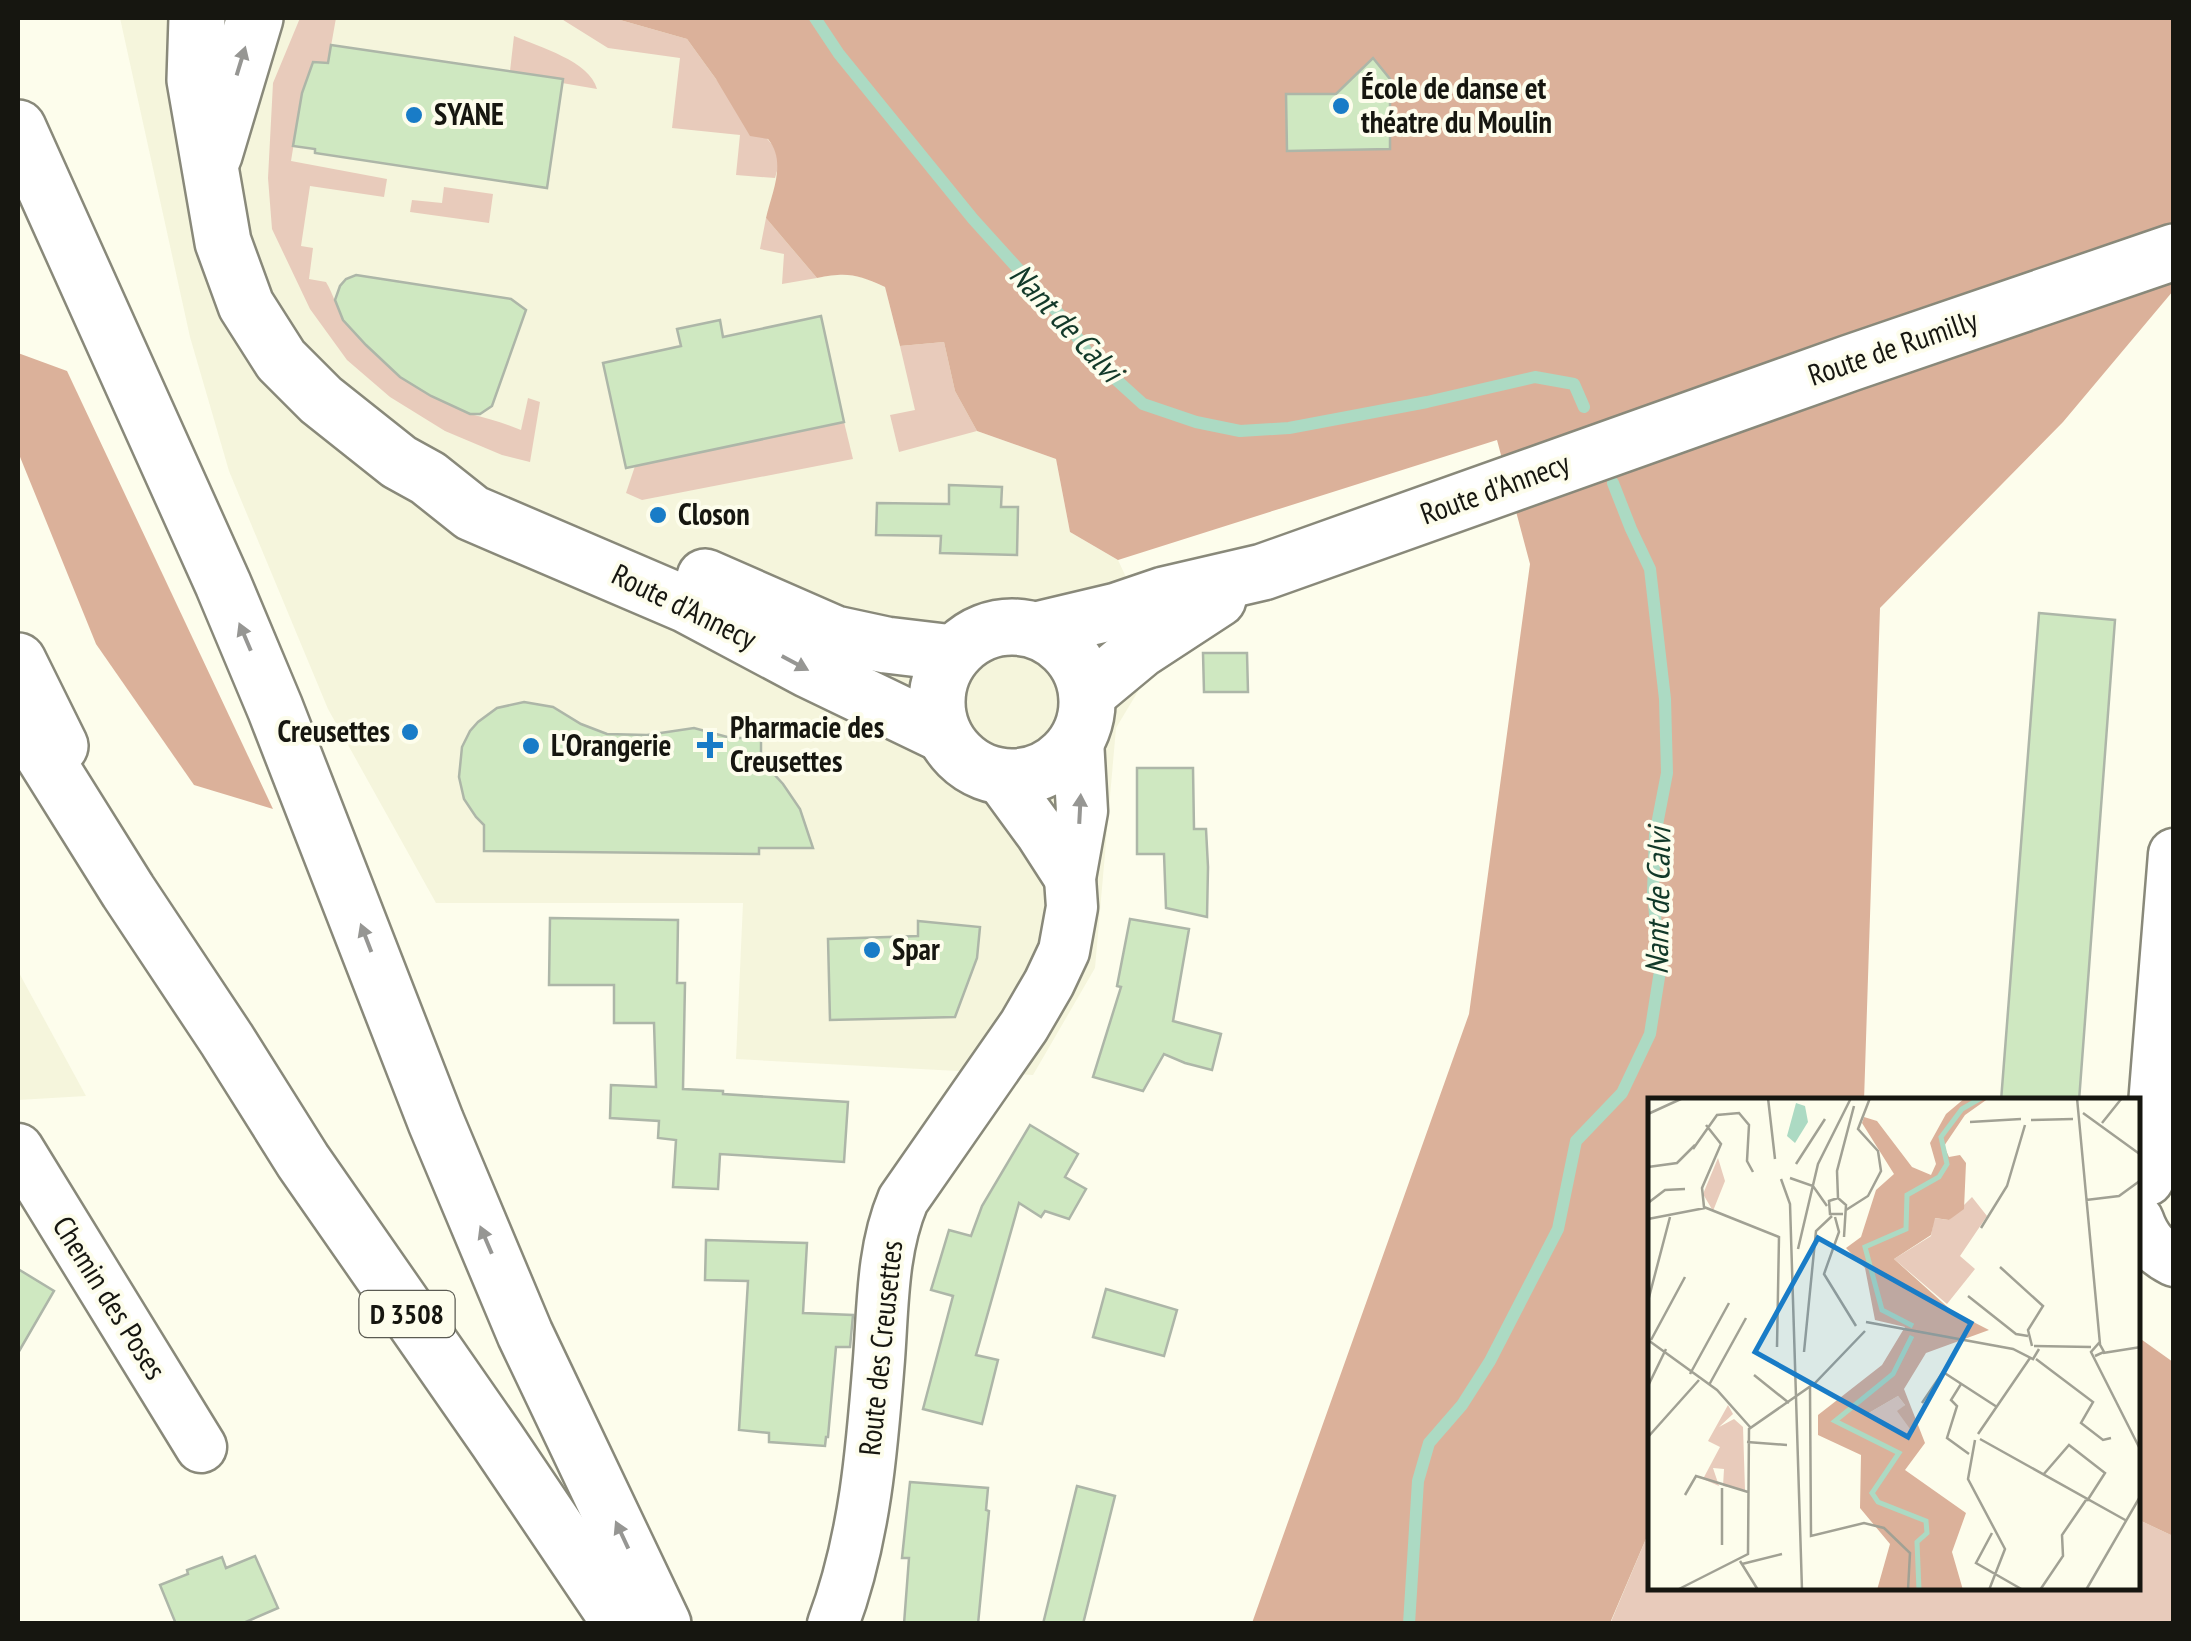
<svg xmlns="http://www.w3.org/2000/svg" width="2191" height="1641" font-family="'PT Sans Narrow',sans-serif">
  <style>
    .built { fill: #f5f5dc }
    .green { fill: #e8cbbb }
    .forest { fill: #dbb19a }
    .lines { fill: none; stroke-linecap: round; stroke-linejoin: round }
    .stream { stroke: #acdac3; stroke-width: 12 }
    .building { fill: #cfe8c1; stroke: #adb6a8; stroke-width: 2.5 }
    .minor-casing { stroke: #89897a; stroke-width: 55 }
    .secondary-casing { stroke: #89897a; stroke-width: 60 }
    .trunk-casing { stroke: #89897a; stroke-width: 60 }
    .minor { stroke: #fff; stroke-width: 50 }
    .secondary { stroke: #fff; stroke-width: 55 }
    .trunk { stroke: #fff; stroke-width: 55 }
    .oneway { fill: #969693 }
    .poi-dot { fill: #197cc7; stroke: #fdfdec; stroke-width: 4 }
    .labels { text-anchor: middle; stroke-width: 8; stroke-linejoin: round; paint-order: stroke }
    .shield { fill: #fdfdec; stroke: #5b5b52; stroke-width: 2.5 }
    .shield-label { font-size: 28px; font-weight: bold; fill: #161610 }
    .poi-label { font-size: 30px; font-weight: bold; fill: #161610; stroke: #fdfdec; text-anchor: start }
    .street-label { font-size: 30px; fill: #161610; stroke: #fdfdec }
    .water-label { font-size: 32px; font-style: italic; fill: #123929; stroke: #fdfdec }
    .inset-river { fill: none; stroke: #acdac3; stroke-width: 5 }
    .inset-road { fill: none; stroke: #a1a194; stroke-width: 2.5 }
    .view { fill: #197cc7; fill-opacity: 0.15; stroke: #197cc7; stroke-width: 5 }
    .inset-edge { fill: none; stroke: #161610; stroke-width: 5 }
  </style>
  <rect width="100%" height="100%" fill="#fdfdec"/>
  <!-- built -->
  <g class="built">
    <path d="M120 18H613L687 39 768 139 817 278 841 273 865 278 885 287 900 346 944 342 977 431 1056 459 1070 532 1118 560 1167 665 1146 678 1116 728 1095 968 1033 1075 736 1059 743 903H436L328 709 229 471 190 337Z"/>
    <path d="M18 971 86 1096 18 1100Z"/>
  </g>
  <!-- green -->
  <g class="green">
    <path d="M300 18H336L328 63 312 62 302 93 291 161 387 179 384 197 310 186 301 246 313 248 309 279 326 282C334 295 337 311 346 323 373 358 409 386 448 404 455 407 463 412 470 414 487 418 504 423 521 430L528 398 540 402 530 462 502 455 445 431 390 397 347 360 310 309 272 229 268 178 273 83Z"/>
    <path d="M560 18H613L687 39 716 79 775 148 779 164 775 178 736 175 740 135 672 128 680 58 608 48Z"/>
    <path d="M514 36C539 47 590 61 597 89L562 83V79L510 71Z"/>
    <path d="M444 187 493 194 489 223 410 212 412 200 442 203Z"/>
    <path d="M766 218 817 278 782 284 784 254 760 249Z"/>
    <path d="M944 342 955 391 977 431 899 452 890 415 915 410 900 346Z"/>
    <path d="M844 422 853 459 642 500 626 493 635 466Z"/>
    <path d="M2139 1520 2173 1536V1623L1610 1624 1651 1527V1588H2138Z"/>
  </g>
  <!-- forest -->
  <g class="forest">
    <path d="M613 18H2173V291L2063 422 1880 608 1864 1101H1651V1527L1610 1623H1252L1469 1014 1530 564 1497 440 1118 560 1070 532 1056 459 977 431 955 391 944 342 900 346 885 287C857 274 847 272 817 278L766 218C772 192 787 162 768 139L750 136 716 79 687 39Z"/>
    <path d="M18 353 67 371 273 809 194 785 96 644 18 452Z"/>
    <path d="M2138 1337 2173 1362V1536L2139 1520Z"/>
  </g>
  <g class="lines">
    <!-- stream -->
    <g class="stream">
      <path d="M815 18 839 54 973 219 1068 324 1090 356 1143 404 1196 422 1240 431 1289 428 1427 402 1535 377 1574 384 1584 407"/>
      <path d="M1409 1624 1418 1481 1429 1443 1462 1405 1490 1361 1558 1229 1576 1141 1622 1093 1650 1034 1660 971 1653 892 1655 835 1667 773 1665 699 1650 569 1631 529 1613 483"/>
    </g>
  </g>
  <!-- building -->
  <g class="building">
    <path d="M331 45 563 79 547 188 315 153V149L293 146 302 93 313 62 328 63Z"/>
    <path d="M1373 58 1390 79V149L1287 151 1286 94H1336Z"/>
    <path d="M356 275 511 299 526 310 492 406 480 414H470L431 396 400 377 366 345 343 320 335 300 340 286 346 279Z"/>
    <path d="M821 316 844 422 626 468 603 363 681 346 677 329 720 320 723 337Z"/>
    <path d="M949 485 1002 487 1001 507H1018L1017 555 940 553 941 536 876 535 877 503 949 504Z"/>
    <path d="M2039 613 2115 620 2079 1101H2001Z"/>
    <path d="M1203 653H1247L1248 692H1204Z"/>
    <path d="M524 702 553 707 581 724 607 734 647 735 694 728 731 738H761V760L783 784 800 809 813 848H759V854L484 851V825L476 817 464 799 459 777 462 747 470 731 478 722 497 708Z"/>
    <path d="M1137 768H1193L1194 829H1206L1208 867 1207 917 1166 908 1164 854H1137Z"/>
    <path d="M550 918 678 920 677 983H685L683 1089 723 1091V1094L848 1102 844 1162 720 1154 718 1189 673 1187 676 1140 658 1138 659 1121 610 1118 611 1085 656 1087 654 1023H614V985H549Z"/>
    <path d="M1130 919 1189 929 1173 1021 1221 1034 1212 1070 1185 1063 1164 1054 1143 1091 1093 1077 1121 987 1117 986Z"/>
    <path d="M918 921 980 927 977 958 955 1017 830 1020 828 939 918 936Z"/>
    <path d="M1030 1125 1078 1154 1065 1177 1086 1189 1069 1219 1045 1211 1041 1217 1019 1203 976 1355 998 1360 982 1424 923 1409 953 1296 931 1290 949 1230 971 1236 982 1206Z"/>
    <path d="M706 1240 807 1243 803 1313 853 1315 850 1347H836L828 1437H826L825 1446 769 1442V1433L739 1430 748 1281 705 1280Z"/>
    <path d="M18 1269 54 1291 18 1353Z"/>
    <path d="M1106 1289 1177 1310 1164 1356 1093 1337Z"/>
    <path d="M910 1482 988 1488 986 1510 989 1511 978 1624H904L909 1558H902Z"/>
    <path d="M1077 1486 1115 1496 1083 1624H1043Z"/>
    <path d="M255 1556 278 1608 241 1624H176L160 1585 188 1574 187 1570 222 1557 226 1568Z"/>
  </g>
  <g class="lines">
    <defs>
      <g id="minor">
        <path d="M1000 777 1041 833 1070 878"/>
        <path d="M18 1149 201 1447"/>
        <path d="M2148 1180 2174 854"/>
        <path d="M2138 1220C2145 1240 2155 1251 2174 1261"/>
        <path d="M833 1624C865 1539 872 1449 879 1359 883 1306 882 1250 903 1200L1024 1026 1049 983 1064 951 1072 907 1070 878 1082 811 1078 740"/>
      </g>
      <g id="secondary">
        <path d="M197 18 195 80 223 242 246 305 281 360 321 400 399 462 428 478 472 513 687 605 809 670 942 734"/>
        <path d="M214 155 255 18"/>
        <path d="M705 577 835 634 886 645 953 653"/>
        <circle cx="1012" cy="702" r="75"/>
        <path d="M1037 630 1117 611 1164 595 1263 572 1850 363 2174 252"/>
        <path d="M1087 694 1140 650 1218 599"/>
      </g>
      <g id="trunk">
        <path d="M18 128 223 584 275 708 436 1122 525 1334 663 1624"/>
        <path d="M18 661 60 746"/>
        <path d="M18 715 128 891 227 1040 303 1161 497 1440 621 1624"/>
      </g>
    </defs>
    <!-- minor casing -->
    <use href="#minor" class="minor-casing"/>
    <!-- secondary casing -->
    <use href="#secondary" class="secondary-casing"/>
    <!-- trunk casing -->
    <use href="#trunk" class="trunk-casing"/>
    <!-- minor -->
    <use href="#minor" class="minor"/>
    <!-- secondary -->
    <use href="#secondary" class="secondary"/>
    <!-- trunk -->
    <use href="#trunk" class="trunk"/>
  </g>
  <!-- one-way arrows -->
  <defs><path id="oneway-solid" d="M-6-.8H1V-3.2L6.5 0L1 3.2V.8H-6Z" transform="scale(2.5)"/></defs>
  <g class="oneway">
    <use href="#oneway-solid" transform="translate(241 61) rotate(-73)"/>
    <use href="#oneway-solid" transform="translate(245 637) rotate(-113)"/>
    <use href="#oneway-solid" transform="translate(795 663) rotate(28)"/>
    <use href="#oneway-solid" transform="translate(1080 809) rotate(-87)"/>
    <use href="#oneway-solid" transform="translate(366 938) rotate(-111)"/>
    <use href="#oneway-solid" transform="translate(486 1240) rotate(-113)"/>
    <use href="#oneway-solid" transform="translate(622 1535) rotate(-115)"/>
  </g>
  <!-- markers -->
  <g class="poi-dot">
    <circle cx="1341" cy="106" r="10"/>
    <circle cx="414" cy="115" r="10"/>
    <circle cx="658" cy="515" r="10"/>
    <circle cx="410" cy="732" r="10"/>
    <path d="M705 730h10v10h10v10h-10v10h-10v-10h-10v-10h10z"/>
    <circle cx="531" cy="746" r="10"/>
    <circle cx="872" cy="950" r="10"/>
  </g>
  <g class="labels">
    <!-- shield labels -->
    <rect class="shield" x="359.5" y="1291" width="95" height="46" rx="8"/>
    <g class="shield-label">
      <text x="407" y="1324">D 3508</text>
    </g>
    <!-- poi labels -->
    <g class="poi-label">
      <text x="1361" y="99">École de danse et<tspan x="1361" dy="34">théatre du Moulin</tspan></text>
      <text x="434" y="125">SYANE</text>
      <text x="678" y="525">Closon</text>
      <text x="730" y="738">Pharmacie des<tspan x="730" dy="34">Creusettes</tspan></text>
      <text x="390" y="742" text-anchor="end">Creusettes</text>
      <text x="551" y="756">L'Orangerie</text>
      <text x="892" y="960">Spar</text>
    </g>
    <!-- street labels -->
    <g class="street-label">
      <text transform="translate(1893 348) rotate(-19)" y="10">Route de Rumilly</text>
      <text transform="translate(1495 489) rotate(-20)" y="10">Route d'Annecy</text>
      <text transform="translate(684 607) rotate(26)" y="10">Route d'Annecy</text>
      <text transform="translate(109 1298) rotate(58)" y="10">Chemin des Poses</text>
      <text transform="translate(881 1348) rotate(-84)" y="10">Route des Creusettes</text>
    </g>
    <!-- water labels -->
    <g class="water-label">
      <text transform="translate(1066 323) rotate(47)" y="11">Nant de Calvi</text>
      <text transform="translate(1658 901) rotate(-89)" y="11">Nant de Calvi</text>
    </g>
  </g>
  <!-- overview -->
  <g transform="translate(1648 1098)">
    <rect width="492" height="492" fill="#fdfdec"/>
    <path d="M70 60 77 83 65 113 55 96ZM324 99 339 118 312 158 327 171 299 206 246 161 283 138 286 120 301 122ZM250 298 257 307 250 313 266 335 260 341 219 316ZM80 307 85 316 71 329 86 321 95 329 97 392 75 388 76 371 65 370 71 388 55 381 72 349 60 343Z" fill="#e8cbbb"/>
    <path d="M317 0H341L317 17 296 48 301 59 312 57 318 65 316 111 301 122 287 120 283 137 246 161 304 213 341 232 278 255 256 291 277 345 257 372 318 415 304 454 315 492H229L242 446 212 410 213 357 170 337V317L234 267 257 229 227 222 217 170 198 150 213 139 228 92 246 76 214 25 216 19 229 23 264 69 283 77 288 66 282 45 298 16ZM250 298 257 307 249 313 265 335 261 341 219 316Z" fill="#dbb19a" fill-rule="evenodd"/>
    <path d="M148 5 157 8 160 24 147 45 139 38Z" fill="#acdac3"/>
    <path class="inset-river" d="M265 228 234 212 217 149 258 131 259 97 291 79 299 66 293 39 314 11 333 0M264 238 245 276 187 323 251 355 224 395 230 404 278 423 279 435 269 444 271 492"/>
    <path class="inset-road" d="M120 0 127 61M429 0 452 246M435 15 493 57M0 16 35 0M383 22 425 21M322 24 373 21M454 25 474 0M58 27 73 46 54 90 56 109 131 139 129 249M45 51 69 17 91 15 101 27 99 63 105 74M148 66 177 21M0 69 29 65 47 47M142 80 165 88 179 108M133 81 142 106 154 492M190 100 189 73 206 8M438 102 471 98 493 82M0 105 17 92 37 91M198 112 220 98 233 73 230 53 210 31 222 0M195 116H182L181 103 190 100 198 107 196 139M187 119 191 134 176 176 208 228M0 121 57 110M333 130 359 88 377 27M150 151 170 66 203 0M352 169 395 208 380 232 384 248M320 198 368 236 380 238M0 203 22 119M218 224 365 251 385 261 391 251M0 242 69 292 102 329M3 242 37 179M386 248 443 249M156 254 168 133 184 118M455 255 493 249M447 258 456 254 451 245 443 254 493 353M388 261 445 304 433 325 455 342 463 340M295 274 349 309M42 276 81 205M106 277 141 305M313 286 303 302 309 308 299 340 321 356M61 287 98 220M0 288 18 251M162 289 163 438 216 425 236 430 262 455 260 492M274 305 297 271M330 336 382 260M0 339 51 282M332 341 479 423M327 342 320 381 357 451 341 492M99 344 139 347M395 377 421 347 457 375 439 403M74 390V447M37 397 48 378 100 394M344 435 328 465 375 492M92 463 110 492M94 466 134 456M29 492 100 456 101 331 167 285 217 233M392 492 415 458 414 437 438 402M438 492 493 397"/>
    <path class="view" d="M170 140 323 225 260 339 107 254Z"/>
    <rect width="492" height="492" class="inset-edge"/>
  </g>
  <!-- border -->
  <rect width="2191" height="1641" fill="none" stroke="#161610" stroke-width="40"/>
</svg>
